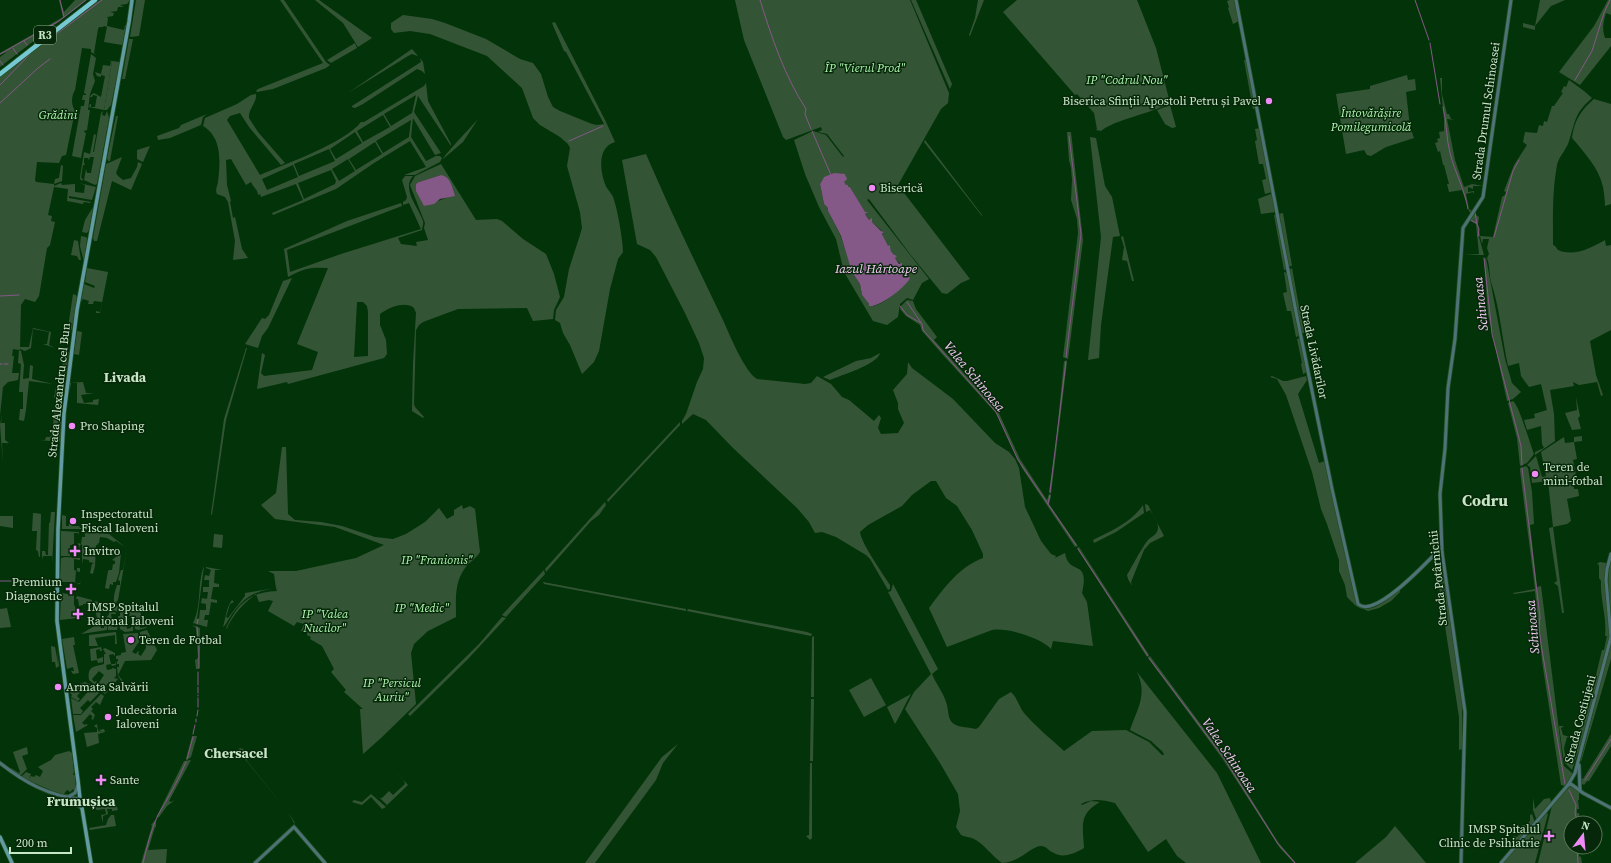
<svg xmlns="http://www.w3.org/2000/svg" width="1611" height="863" font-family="'Source Serif 4',serif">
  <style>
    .green { fill: #345535; fill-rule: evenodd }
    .water { fill: #845887 }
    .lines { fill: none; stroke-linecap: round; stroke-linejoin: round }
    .stream { stroke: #845887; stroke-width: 1 }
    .tertiary-casing { stroke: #225027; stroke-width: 4.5 }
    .secondary-casing { stroke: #225027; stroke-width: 5 }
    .trunk-casing { stroke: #225027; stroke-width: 6 }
    .tertiary { stroke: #4f7276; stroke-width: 3 }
    .secondary { stroke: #629ba1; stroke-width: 3.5 }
    .trunk { stroke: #76c8d2; stroke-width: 4.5 }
    .poi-dot { fill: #ef8bf7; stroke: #07270a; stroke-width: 1.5 }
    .labels { text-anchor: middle; stroke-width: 3; stroke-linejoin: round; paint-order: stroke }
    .shield { fill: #07270a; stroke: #8dad8e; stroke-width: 1 }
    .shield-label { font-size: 11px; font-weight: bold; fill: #c7e6c6 }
    .park-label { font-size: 12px; font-style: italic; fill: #aef5af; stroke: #07270a }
    .poi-label { font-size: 12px; fill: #c7e6c6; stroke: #07270a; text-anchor: start }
    .street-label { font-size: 12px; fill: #c7e6c6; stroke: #07270a }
    .water-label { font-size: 13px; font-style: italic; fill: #f5cdf7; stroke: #07270a }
    .quarter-label { font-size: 14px; font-weight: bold; fill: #c7e6c6; stroke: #07270a }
    .district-label { font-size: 16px; font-weight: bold; fill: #c7e6c6; stroke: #07270a }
  </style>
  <rect width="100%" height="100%" fill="#033409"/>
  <!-- green -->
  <g class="green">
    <path d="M59 0H60L64 12 75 0H87L0 67V57L7 52 0 55V53L63 17Z"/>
    <path d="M100 0H130L127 4 120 5 124 7H118L117 11 110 12 114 13 113 16 107 17 108 18 107 26 124 30 125 25H126L121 53 122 45 104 42 107 27 104 26 103 27H99L98 29 94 53 96 55 91 52V49L82 48 75 90C71 96 71 105 75 111L66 155 62 156 59 163 37 162 35 180 36 182 54 184 55 179 59 178 61 165 63 166 62 181 54 184V186L61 183 62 185 75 184V192L84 193 85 185 79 183 96 187 92 200 69 196V198L91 202 90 203 84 202 83 204 67 201 68 189 54 187 48 215 52 216 51 221 55 222 50 245 47 248 39 296 35 302 25 299 21 305 20 347H29L33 328 51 332 49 345 55 348 43 344H47L49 332 33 329 31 348 25 351 20 349 19 350 21 351 24 365 23 379 29 378 30 365 33 366 32 379 53 384 29 381 26 410 24 421 19 420 20 409H23V392H19L21 364 18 363 19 350 13 349 12 356H14L12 373H19L18 380 8 382 3 387 0 415V75L83 11Z"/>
    <path d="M136 0H145L139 36 130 37Z"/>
    <path d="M280 0H284L326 62 330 65 326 68 273 89 257 92 256 91 258 89 323 63Z"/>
    <path d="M315 0H319L372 38 358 47 343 23Z"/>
    <path d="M735 0H910L949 93 948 103 941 109 898 185 970 279 961 283 947 294 942 293 910 254 869 199 867 200 929 279 922 283 913 300 907 298 900 304 898 317 887 325 873 321 844 272 836 239 819 207 805 174 794 140 813 131 826 135 843 157 844 156 827 134 818 132 822 130 821 127 786 140 783 137 744 40ZM836 174 846 175 843 182 847 187H850L865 213H867L865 214 869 220 872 219V222L884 233 882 234C887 246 896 266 909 268L907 275V282C899 290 881 308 869 306V304L862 295 860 284 854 275 841 237 828 211V208L824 204 820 184 824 177Z"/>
    <path d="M911 0H916L952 84 950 89Z"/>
    <path d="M978 0H984L970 36 969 35 975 18Z"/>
    <path d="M1017 0H1137L1156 48 1170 103C1150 114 1116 119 1101 131L1096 130 1097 129 1094 113 1077 94 1075 95 1003 12Z"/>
    <path d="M1230 0H1235L1239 21 1233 24 1228 8 1229 7 1227 1Z"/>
    <path d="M1540 0H1565L1551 6 1535 26V30L1523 27V23L1535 26Z"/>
    <path d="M1608 0H1611V15L1606 13C1603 23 1602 29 1605 38H1611V46L1580 85 1559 72 1594 26Z"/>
    <path d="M403 15 432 19 445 23 486 39 520 59 533 63 541 74 548 97 553 107 560 111 592 124 597 125 604 124 566 52 564 51 552 23 555 22 606 122 615 142C597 147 600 171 605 184 607 190 613 194 614 200 618 212 623 241 623 252L618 259 610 289 599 351 594 362 582 374 570 345 563 333 560 323 555 320 556 310 564 297 569 269 580 235 582 228 580 212 567 166 570 148 568 144 560 137 540 125 533 118 522 88 487 56 430 34 410 31 394 33 391 29V23Z"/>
    <path d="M129 39H133L125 79H122Z"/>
    <path d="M355 43 357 48 331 63 327 60Z"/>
    <path d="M412 49 418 56 412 54 408 56 348 93Z"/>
    <path d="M91 54 96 58 93 74 95 81 90 94 88 110H90L87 130 84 131V132L86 133 81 158 72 156 81 106H84L85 100H82L83 95H86V94L84 93Z"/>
    <path d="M420 58 423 62 425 74 422 71 417 69 363 104 355 108 352 107V106L421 62Z"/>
    <path d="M107 60 112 61 104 110 89 107 90 104H91V107H95L97 96 93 95 92 97H90L91 95 94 93 101 97 105 76 101 75V77L97 76 95 72 101 74 103 65 110 66 111 61Z"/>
    <path d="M1244 60H1247L1256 108 1253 109Z"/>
    <path d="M112 61 120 62 111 105 107 110H104Z"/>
    <path d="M1407 75 1408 80 1415 79 1416 90 1406 92 1410 127 1414 138 1386 147 1371 156 1367 155 1364 150 1346 154 1336 94 1370 89V86Z"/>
    <path d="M1440 78H1442V94L1447 114H1449L1451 119 1455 120 1447 119 1455 160 1464 187 1472 184 1483 186 1482 191V186H1473V189L1468 187V192L1474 191V194L1473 192 1466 194 1469 209 1472 211 1470 213 1462 190 1449 192 1447 184H1449L1444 165H1443L1440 151 1438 152 1435 143 1438 142 1437 139 1440 138 1439 132 1444 131V119Z"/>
    <path d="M1569 80 1584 91 1592 98C1574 114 1576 120 1569 141 1567 149 1559 156 1557 165 1552 192 1553 218 1553 245L1555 246 1558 250C1574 257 1591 248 1605 240L1606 246 1611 245V330L1590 341 1596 375 1603 395 1601 396 1597 382 1579 385 1573 382 1574 386 1550 390 1554 414 1555 441 1535 455V452L1544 448 1542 444 1541 426 1527 430 1524 420 1535 418 1534 414 1547 410 1541 384 1529 387 1521 376 1519 363 1508 366C1502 338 1500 309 1491 282 1489 274 1490 266 1487 258L1489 254 1487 248 1489 239H1483L1482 244 1480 236 1479 237 1484 255H1464L1479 254 1476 224 1470 220 1475 211 1476 215 1479 217 1478 224 1480 236 1493 237 1502 197 1505 195 1506 192 1504 191 1514 165 1527 145 1523 142 1525 132 1537 133 1539 125 1543 126 1544 121 1547 122 1552 106H1554L1563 93 1561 92 1564 86 1566 87Z"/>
    <path d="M426 83 428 101 451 144V146L418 96 414 112 441 153 435 155 413 118 411 137 426 161 436 156H440L442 158 440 162 415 175H404L426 167 410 141 374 163 336 189 273 215 272 213 303 200 296 184 261 197 260 194 258 195C258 190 253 187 251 182L246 185 231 159 226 160 227 185 231 201 230 202 233 218 235 217 242 249 248 258 233 260 235 241 228 202 225 197 217 194C215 190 217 187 218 182 220 163 223 138 203 126L205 118 237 104 251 95 256 94C257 103 248 109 249 118L258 132 285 163 281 165 249 127 240 113 230 116 227 120 260 175C285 164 345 143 361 122H364L424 86ZM416 95 412 113 391 126 384 114ZM383 115 390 127 363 142 357 131ZM411 120 409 137 383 153 376 141ZM355 132 362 143 336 159 330 149ZM375 142 382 154 356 170 349 159ZM329 149 335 161 299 176 294 164ZM348 159 355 171 339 181 332 169ZM293 165 298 177 267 190 262 179ZM331 170 336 181 335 184 304 199 298 183Z"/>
    <path d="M1594 99 1611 104V204L1605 206C1605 199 1604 193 1603 187 1599 168 1584 152 1572 138 1574 121 1581 110 1594 99Z"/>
    <path d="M1170 105 1176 127 1172 128 1165 124 1157 110Z"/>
    <path d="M103 111 102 115 105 116 107 111 109 118 97 184 95 185 84 180 86 169 87 173H91L94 157H90L89 160 88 158H84V163L85 165H83L81 178 83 179 82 181 80 179V177L84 152 90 154 94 134 96 135 93 152H94L101 113Z"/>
    <path d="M207 114 203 117 201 125 170 138 158 140 157 136 179 128 181 125Z"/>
    <path d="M116 116H118L110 161H108L107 158Z"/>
    <path d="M478 119 463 142 443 159C444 155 473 125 478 119Z"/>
    <path d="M1260 128 1272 192 1265 194 1262 180 1266 179 1263 164H1259L1255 141 1257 140 1255 129Z"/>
    <path d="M1067 132H1071L1083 240 1068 359 1063 357 1078 233 1077 219 1071 200 1072 180 1071 168 1069 160Z"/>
    <path d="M1090 137 1096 138 1105 186 1112 197 1120 236 1113 237 1101 325 1099 358 1088 360 1101 237Z"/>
    <path d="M925 140 982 215V216L924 142Z"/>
    <path d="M150 146 143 162 137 159V150Z"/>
    <path d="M646 154C670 210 696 264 722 318 729 333 744 371 757 379L805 384 811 383 817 376 831 384 842 397 849 400 874 421 879 415 881 418 878 428 881 434 898 433 904 423 898 409V403L893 390 907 374 908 362 912 368 953 399 995 443 1009 452 1015 459 1019 468 1025 507 1041 541 1051 554 1056 556 1055 558 1065 553C1069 577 1090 557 1082 593L1087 602 1093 646 1053 641 1051 649C1042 638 1006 627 992 630L947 647 929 608C944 588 959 567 983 558V554L972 530 957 506 946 498 936 481H931L912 495 902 506 868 525 860 532C861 543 883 574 890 585V589L888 590 870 559 866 555 836 537 822 532 815 533 809 522 797 508 733 448 706 420 693 414 682 424V421L686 414 697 382 703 369 704 358 699 343 685 313 656 257 650 250 637 244 622 160Z"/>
    <path d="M122 157 116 173 118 176 123 180 131 178 137 167 138 162 142 164 131 190 112 181 97 241H94L93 238 106 164Z"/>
    <path d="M441 164 476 220 497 219 502 221 523 239 546 254 554 274 559 293 560 297 554 310 553 319 533 321 527 308 458 309 423 322 419 325 416 330 414 404 415 407 424 417 423 418 412 411 413 364 416 313 414 308C406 300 387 308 380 314V325L386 340 387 354 384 358 288 384 287 382 257 389 262 353 265 355 261 373 264 376 312 370 318 352 297 344 328 268C309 267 305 268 288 277L284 249 347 221 401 203 402 206 287 250 290 272 341 254 421 229 409 203 403 205V202L406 200 407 197 402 180 405 176H413C401 189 419 208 423 221 424 224 422 227 422 230L398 238 401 244 417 246 416 242 428 240 424 228 425 223 410 185 415 176ZM441 175 451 196 425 206 419 182ZM357 302H363L367 306 368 312V356L354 357Z"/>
    <path d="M1273 193 1276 212 1261 214 1258 199Z"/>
    <path d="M93 207 89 230 87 233 82 232 85 220Z"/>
    <path d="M1283 213 1292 266H1289L1279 214Z"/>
    <path d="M1274 215H1276L1287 269 1284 270Z"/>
    <path d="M81 236 86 237 87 239 84 262 80 246Z"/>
    <path d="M1123 236 1134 281H1132L1127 261 1122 260 1124 247 1121 237Z"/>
    <path d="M74 240 78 241 81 260H79L77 256 71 255Z"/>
    <path d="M1486 258 1505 359 1512 383 1521 392 1513 399 1507 401 1488 314 1484 259Z"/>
    <path d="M87 268 108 272 100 313H96V311L100 312 102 302 94 301 93 304H88L89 301 83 299 81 302 84 284 94 288 95 286 85 282Z"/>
    <path d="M1292 268 1300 312H1301L1305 333H1302L1289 270Z"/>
    <path d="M1284 272 1287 273 1299 336 1296 337 1291 311H1287L1283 293 1287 292Z"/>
    <path d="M292 278 268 328 262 336 258 348 245 344 262 318 265 319 269 315 283 281Z"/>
    <path d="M73 294 76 295 77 298 72 328 70 334H67Z"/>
    <path d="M907 300 913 301 916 309 937 337 934 340 998 411 1020 459 1047 500 1049 494 1051 496 1049 504 1078 546 1075 547 1022 468 996 413 943 355 922 331 920 325 906 316 900 309 901 306Z"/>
    <path d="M77 331 82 332 79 355 74 354Z"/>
    <path d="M1300 338 1307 372 1303 374 1301 364 1302 363 1297 339Z"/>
    <path d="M246 348H247L226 420 212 515 211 514 224 419Z"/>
    <path d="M64 352H69L63 393 66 379 61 441 59 442 63 396 59 442H57L58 435 55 434 51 437 50 441 40 440H45L46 437H50L52 434 56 398H54L56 387 61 379 63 361H65Z"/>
    <path d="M880 353C877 365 841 375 830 380L823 377 856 361 871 358Z"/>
    <path d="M1064 361 1067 362 1051 494 1049 492 1056 444Z"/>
    <path d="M1272 376 1283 381H1287L1306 376 1307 380 1298 394 1319 463 1325 461 1358 605C1371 617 1391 596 1400 588V592L1391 601 1379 608 1368 611 1356 606 1347 597 1345 585 1339 571V560L1327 524 1321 509 1312 472 1286 395 1277 379 1270 377Z"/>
    <path d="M83 382 86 393H94L96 397 94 393 81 395 84 403 93 402V400L99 399 98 405 77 403V383H71L70 389H69L70 383Z"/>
    <path d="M1576 397 1580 416 1578 418 1581 429 1572 430 1565 413 1577 410Z"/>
    <path d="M1513 401C1519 405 1530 444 1534 454L1527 463 1520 466 1517 438 1508 403Z"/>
    <path d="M2 414 1 423H5V440L9 443H2L3 464 0 425Z"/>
    <path d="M680 422V425L608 502 607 500Z"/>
    <path d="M1582 436V441L1574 442 1577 459 1573 460 1576 476 1572 477 1574 489H1578L1579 496 1567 499 1571 521 1567 524 1553 527 1564 613H1562L1558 586 1554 583 1557 581 1549 528 1553 527 1548 481 1532 483 1530 467 1527 465 1536 456 1542 477 1546 476 1541 452 1564 437 1565 443 1574 442V437Z"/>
    <path d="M282 447H286L288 514 295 520 321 522 342 526 375 537 393 539 406 534 425 522 439 508 447 519 454 515V510L462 505 463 509 470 506 475 509 480 552C476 559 469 562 465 568 454 583 456 600 456 617L428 631 414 644 411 653 416 704 381 738 363 754 360 709H363L344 692 346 690 331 672 334 669 322 646 310 639 311 637 307 635V633L301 631 304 624 297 622 294 626 268 611 273 601 269 600 259 602 256 594C244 603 234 613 227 628L229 629 226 628C238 603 250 592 277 591L276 588C253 592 246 596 232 614 229 618 226 625 223 627 226 617 226 608 232 600L234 602 230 604 226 617 228 618 245 596V593L276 588 274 574 268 571H296L356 558 384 545 335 527 275 519 261 505 276 493Z"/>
    <path d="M1526 466 1528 468 1532 492 1534 524 1530 525 1537 587 1541 586 1563 762 1564 766 1572 773V775L1565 786 1561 785 1542 661 1535 591 1514 594 1513 593 1535 589 1520 471V468Z"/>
    <path d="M605 502 606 505 599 515 591 521 546 572 545 569Z"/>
    <path d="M1145 504 1148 505 1164 536 1150 543 1144 550 1131 582 1132 586 1128 579 1127 575C1132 567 1143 545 1149 539 1153 536 1158 534 1158 527 1158 522 1153 515 1150 510L1146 512Z"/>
    <path d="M1143 505 1144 513 1116 532 1094 543 1093 540C1111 531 1132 522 1143 505Z"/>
    <path d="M51 512H55L52 564V556H43L42 560V555H46H42V551H45L46 555H48L49 523H50Z"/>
    <path d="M35 513 41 514 40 557H39L38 551 36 550 37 531H32L33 514H31Z"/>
    <path d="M62 515 66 516V526H69V522H72V526H79L80 528H86V529H62Z"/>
    <path d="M0 516H13V528L0 526Z"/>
    <path d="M61 531 79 532 78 535V533H74V545H78V543L81 544 82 537H85V534L81 532 109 534 125 547 116 541 114 542 107 538 100 537 99 543 97 544 98 545H96L95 566 90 585 93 574 90 573 92 564 94 563 89 562V560L83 559 82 564V544L80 545V549L79 545H74V550L73 545H70V556H61Z"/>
    <path d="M214 534 223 535 222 548 213 547Z"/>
    <path d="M1079 547 1149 655 1147 657 1077 548Z"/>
    <path d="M127 549 118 600 115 604 114 603C113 597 115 591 117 585H120V581L118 580 121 570H123Z"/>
    <path d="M121 553 119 573 116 582H113V585L110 584 109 589 105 588 108 571 109 570H112L113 564H115V561L112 560Z"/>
    <path d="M65 557 80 558V560L74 559V570L77 571V568H80V572L76 571 75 583H80L81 581 80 584 73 582H62L60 580 61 558Z"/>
    <path d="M1611 559V619C1609 598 1606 579 1611 559Z"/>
    <path d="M1600 562 1606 563 1605 577 1610 635 1580 753 1578 752 1572 770 1564 762 1559 726H1564L1561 728 1563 735 1577 739 1590 692H1592L1602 650H1604L1607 636H1605C1607 616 1600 600 1601 581L1599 578V565L1597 564ZM1567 737 1576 739 1572 757 1565 755 1564 748Z"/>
    <path d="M1442 564 1462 702V749L1459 750V717L1436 567Z"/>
    <path d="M204 566 197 619H199L200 610H206V604L201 603 202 598 207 599 208 592H203V587H209V580H204L205 575 209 576 211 570 206 568V567L222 570H215L214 583 219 584V587H213L211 599 217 600V603L211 602 209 615H205L204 620H208L207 627 193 623C202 606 197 583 204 566Z"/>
    <path d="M544 570 545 574 506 617 502 615Z"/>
    <path d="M543 582 686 609V611L544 584Z"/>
    <path d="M893 584 938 669 932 674C936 684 943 692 946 702 949 709 947 720 954 724 960 728 969 727 976 729L979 727 999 699 1011 692C1017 697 1019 707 1024 713 1035 726 1051 739 1064 751L1092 731 1126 730 1149 742 1162 755H1164L1163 752 1151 741 1130 730C1137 709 1148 695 1137 672L1217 773 1261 863H1186L1177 856 1166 839 1148 852 1115 803C1102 800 1093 798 1081 804L1082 805 1091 801 1100 802C1078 814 1083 827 1084 848 1074 854 1062 859 1052 852 1048 850 1046 846 1041 846 1031 846 1019 863 1002 863 993 857 982 842 974 839 970 837 965 837 961 835L956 827 960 811 958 794 940 763 905 709 914 692 931 674 888 592 891 591Z"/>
    <path d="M61 593 74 595V605L76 608 77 618 60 620Z"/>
    <path d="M77 596 92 600V603L83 604V605L79 606 78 599H76Z"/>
    <path d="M94 601 109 604 106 609 100 608 101 628H104V626H107V630L81 634 98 624Z"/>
    <path d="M110 604 128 609 130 616 128 615H125L127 629 131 628V627L133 626V631L125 632 120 629 118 616H120V612L108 609Z"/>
    <path d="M7 608 11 627 0 628V609Z"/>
    <path d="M129 609 140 612 143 620 139 621 140 628 147 627 146 628 138 630 135 629 134 616H130Z"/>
    <path d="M688 609 807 632 812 634 811 636 687 611Z"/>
    <path d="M109 610 116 613V614H111L113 627H116L118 625 117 630H108L107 616 109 615Z"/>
    <path d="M502 617 506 618 467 660 410 716 408 714 479 644Z"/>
    <path d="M192 625 200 628 199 669H196L195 660 197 659 198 657 196 628Z"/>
    <path d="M147 630 157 650 151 660 125 661 118 675 123 681 122 682 118 676 117 667H119V664H117V661H118V659H116V656L121 655V653L126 652 123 634 138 633 139 643H138L132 652 136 654 138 651 139 652 138 654 141 656 146 648 145 635 140 638V632Z"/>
    <path d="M116 632 117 644H115V635L95 638 98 646H89V635Z"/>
    <path d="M814 636V697H811L812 637Z"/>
    <path d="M74 637 75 645H73L79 673 73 674 71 671H74L73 667 67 669 62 639Z"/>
    <path d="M1611 643V659L1581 762V778L1583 779 1611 734V746L1589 781H1587L1584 785 1581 783V759Z"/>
    <path d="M51 646 55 647 58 664 57 647 59 666 56 668 55 662H52Z"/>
    <path d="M101 647 102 651H100V649L96 650 97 659 103 657V662L98 663 97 660 91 661 90 649Z"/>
    <path d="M105 648 115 653V656L113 654 109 655 111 664H115L116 662V665L112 666 111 664 106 665 107 670 112 669V668L116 669V676L114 678 118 679 112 686V684L109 682 103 689 106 691 107 690 108 691 105 694 96 687 104 675 99 671 92 679 94 682 96 681 97 682 95 685 89 680C87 665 95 667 104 664V654H106L103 649Z"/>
    <path d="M1150 656 1225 757 1278 842 1296 863H1294L1280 848 1222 758 1148 658Z"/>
    <path d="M871 678 886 705 864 717 849 690Z"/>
    <path d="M85 682 92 685 89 689 85 687 77 696 80 699 78 701 71 697 72 695 70 693 69 685 73 686 72 688 74 686Z"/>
    <path d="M93 686 99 693 90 702 88 700 80 708 83 711 81 714H73L71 698 79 702Z"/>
    <path d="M101 694 104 696 100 705 96 702 91 707 93 709 91 711 95 715 93 720 91 718 93 717 90 714 82 723 85 725 86 724 88 725 76 732 73 715H81Z"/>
    <path d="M911 694C905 704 901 714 895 724L887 707Z"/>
    <path d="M811 699H814L813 761H810Z"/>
    <path d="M97 724 98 731 102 732 99 730 104 729 105 732 98 734 99 743 87 747 84 733 97 732V728L94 726Z"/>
    <path d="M192 736H197L191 757 187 760 186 759Z"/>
    <path d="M678 744 663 763 656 780 595 863H585L662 757Z"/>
    <path d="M27 747 28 754 22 756 27 769 20 776 11 769V768L19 773 20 772 13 752Z"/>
    <path d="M240 748 245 750 247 761 288 812 295 825 283 835 295 823 288 812 240 753H238V750Z"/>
    <path d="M69 751 72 753 74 772 73 775H75L76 787 75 792 73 789 70 792 67 790 64 794H69L67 795 59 794 21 777 26 772 31 774 29 779 31 776 34 777 36 775 40 777 43 771 38 767 51 760 55 755Z"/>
    <path d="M191 760 169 801 171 802 175 800 167 806 159 817 156 818 184 761Z"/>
    <path d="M810 763H812V838L810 840 806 836 809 835Z"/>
    <path d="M390 766 408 785 387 805 380 798H382L389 791 393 795 405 784 404 781Z"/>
    <path d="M1569 786H1571L1579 792V800H1578L1579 809H1577V813H1579L1580 821 1578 822 1580 823H1571V847H1580L1579 856 1581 857 1582 863H1538L1552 806Z"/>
    <path d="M114 794 113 797 118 810 112 811V809H107L108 814 103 816V823L101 815 106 814 105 809 97 810 94 807 110 804Z"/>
    <path d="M371 794 386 807 382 809 371 797 362 805 352 802 354 800 362 802Z"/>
    <path d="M1533 798 1535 809 1544 799 1550 798 1551 802 1537 819 1536 818 1533 810Z"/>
    <path d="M1546 813 1548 814 1535 863H1502Z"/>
    <path d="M1532 814 1535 823 1514 845 1513 836 1517 837 1522 831V825H1526L1530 821V815Z"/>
    <path d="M111 815H114L116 826 90 830 89 828 106 825 108 819Z"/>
    <path d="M156 819V827H155L148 850 167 849 166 863H141L152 826 151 825Z"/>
    <path d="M1395 826 1426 863H1355L1386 837Z"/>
  </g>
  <!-- water -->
  <g class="water">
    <path d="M834 173 845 174 847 179 844 182 846 185H848V187H850L865 212H868L865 214 869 220 872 218V222L881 231 884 232 882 234 888 246 890 245C890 250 891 254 897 256L895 258 899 264 902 263V266L909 268 907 275 910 278C906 287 879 308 869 306V304L862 295 860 284 852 272 841 236 828 211V208L824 204 820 184 824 177Z"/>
    <path d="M441 175C451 177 452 187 455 196L440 199 434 204 424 206 416 191V184L419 182Z"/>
  </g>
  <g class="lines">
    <!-- stream -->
    <g class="stream">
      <path d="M60 0 64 17"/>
      <path d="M760 0C772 38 784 75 806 109L805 114 811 129"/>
      <path d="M1415 0 1429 40"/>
      <path d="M24 41 27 45"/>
      <path d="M1430 43 1440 104"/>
      <path d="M43 44 102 0"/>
      <path d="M13 48 17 54"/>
      <path d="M0 54 59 21 86 0"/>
      <path d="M0 61 3 65"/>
      <path d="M1575 80 1592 51 1604 13 1610 0"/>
      <path d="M0 85 32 52"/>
      <path d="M0 103 38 68 50 59"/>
      <path d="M1443 107C1447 122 1446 138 1450 153 1455 173 1465 190 1468 209"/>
      <path d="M812 131 831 175"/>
      <path d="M569 141 603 126"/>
      <path d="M1475 213 1477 223"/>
      <path d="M1470 220 1476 223"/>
      <path d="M1476 222 1479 229 1478 236"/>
      <path d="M1494 237 1513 171 1519 160"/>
      <path d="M1484 258 1492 334 1521 446 1522 465"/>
      <path d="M0 296 19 295"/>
      <path d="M907 302 922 324 923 330 996 412 1018 460 1076 545"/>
      <path d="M900 306 907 315 921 323"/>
      <path d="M1066 357 1081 234 1069 136"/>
      <path d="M0 364H2"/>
      <path d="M4 364H8"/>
      <path d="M1522 468 1540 617 1539 628 1541 644 1565 784"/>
      <path d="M1050 492 1066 361"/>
      <path d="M1048 504 1050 495"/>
      <path d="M1078 549 1148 656"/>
      <path d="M0 581H11"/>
      <path d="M197 624 198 619"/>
      <path d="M197 627 198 638"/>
      <path d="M1149 658 1224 758 1278 844 1295 863"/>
      <path d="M199 668V644"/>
      <path d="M198 685V672"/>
      <path d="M198 687V693"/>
      <path d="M198 695V696"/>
      <path d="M198 698V707"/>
      <path d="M197 716 198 710"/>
      <path d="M196 722V719"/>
      <path d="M193 734 195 725"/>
      <path d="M187 759 193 737"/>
      <path d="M1585 780 1611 739"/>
      <path d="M1569 790 1576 805 1575 813 1577 820 1574 823"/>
      <path d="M1577 847 1578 863"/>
      <path d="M143 863C147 847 151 830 158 815 168 798 178 781 186 762"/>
    </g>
    <defs>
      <g id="tertiary">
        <path d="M1236 0 1297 317 1332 489 1358 604C1374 619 1423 566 1435 554L1442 552"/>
        <path d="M0 763C24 782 49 796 80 799"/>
        <path d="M1579 765 1580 791"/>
        <path d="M1568 785 1571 784 1583 793 1611 808"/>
        <path d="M68 797 75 793 78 785"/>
        <path d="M64 798 82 808"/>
        <path d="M255 863 294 827 325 863"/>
        <path d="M1461 863 1465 712 1442 552 1440 494 1445 449 1448 388 1455 339 1463 228 1483 197 1511 0"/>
        <path d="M1501 863 1568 785 1575 773 1611 637 1606 580 1607 569 1611 554"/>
      </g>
      <g id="secondary">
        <path d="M0 837 12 863"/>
        <path d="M91 863 82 808 79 801 80 799 78 781 57 621 58 529 64 413 77 310 129 22 132 0"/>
      </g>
      <path id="trunk" d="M0 74 95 0"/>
    </defs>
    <!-- tertiary casing -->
    <use href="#tertiary" class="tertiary-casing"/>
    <!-- secondary casing -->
    <use href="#secondary" class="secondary-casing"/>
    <!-- trunk casing -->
    <use href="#trunk" class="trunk-casing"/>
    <!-- tertiary -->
    <use href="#tertiary" class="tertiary"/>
    <!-- secondary -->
    <use href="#secondary" class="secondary"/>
    <!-- trunk -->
    <use href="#trunk" class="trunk"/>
  </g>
  <!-- markers -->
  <g class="poi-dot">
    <circle cx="1269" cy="101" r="4"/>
    <circle cx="872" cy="188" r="4"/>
    <circle cx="72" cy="426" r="4"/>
    <circle cx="1535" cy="474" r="4"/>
    <circle cx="73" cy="521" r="4"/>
    <path d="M73 545h4v4h4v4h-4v4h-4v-4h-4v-4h4z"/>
    <path d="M69 583h4v4h4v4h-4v4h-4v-4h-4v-4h4z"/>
    <path d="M76 608h4v4h4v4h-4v4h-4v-4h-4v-4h4z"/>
    <circle cx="131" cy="640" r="4"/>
    <circle cx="58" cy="687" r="4"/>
    <circle cx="108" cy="717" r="4"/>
    <path d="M99 774h4v4h4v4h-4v4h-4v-4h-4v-4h4z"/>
    <path d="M1547 830h4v4h4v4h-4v4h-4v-4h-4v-4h4z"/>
  </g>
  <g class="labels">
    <!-- shield labels -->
    <rect class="shield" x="34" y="26" width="22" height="18" rx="3"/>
    <g class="shield-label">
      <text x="45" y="39">R3</text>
    </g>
    <!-- park labels -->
    <g class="park-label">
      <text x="865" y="72">ÎP "Vierul Prod"</text>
      <text x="1127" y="84">IP "Codrul Nou"</text>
      <text x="1371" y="117">Întovărășire<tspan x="1371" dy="14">Pomilegumicolă</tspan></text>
      <text x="58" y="119">Grădini</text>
      <text x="437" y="564">IP "Franionis"</text>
      <text x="422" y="612">IP "Medic"</text>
      <text x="325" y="618">IP "Valea<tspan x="325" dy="14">Nucilor"</tspan></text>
      <text x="392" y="687">IP "Persicul<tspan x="392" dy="14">Auriu"</tspan></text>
    </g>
    <!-- poi labels -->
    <g class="poi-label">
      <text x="1261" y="105" text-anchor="end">Biserica Sfinții Apostoli Petru și Pavel</text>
      <text x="880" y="192">Biserică</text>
      <text x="80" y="430">Pro Shaping</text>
      <text x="1543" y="471">Teren de<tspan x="1543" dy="14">mini-fotbal</tspan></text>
      <text x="81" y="518">Inspectoratul<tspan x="81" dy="14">Fiscal Ialoveni</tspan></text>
      <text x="84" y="555">Invitro</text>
      <text x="62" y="586" text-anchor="end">Premium<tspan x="62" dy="14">Diagnostic</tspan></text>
      <text x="87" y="611">IMSP Spitalul<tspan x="87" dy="14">Raional Ialoveni</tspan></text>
      <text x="139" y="644">Teren de Fotbal</text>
      <text x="66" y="691">Armata Salvării</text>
      <text x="116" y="714">Judecătoria<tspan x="116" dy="14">Ialoveni</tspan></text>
      <text x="110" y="784">Sante</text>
      <text x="1540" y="833" text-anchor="end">IMSP Spitalul<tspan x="1540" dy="14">Clinic de Psihiatrie</tspan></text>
    </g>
    <!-- street labels -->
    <g class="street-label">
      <text transform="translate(1486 111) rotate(-82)" y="4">Strada Drumul Schinoasei</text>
      <text transform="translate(1314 352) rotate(78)" y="4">Strada Livădarilor</text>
      <text transform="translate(59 390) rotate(-84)" y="4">Strada Alexandru cel Bun</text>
      <text transform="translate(1438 578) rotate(-96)" y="4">Strada Potârnichii</text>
      <text transform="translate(1580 719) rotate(-75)" y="4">Strada Costiujeni</text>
    </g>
    <!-- water labels -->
    <g class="water-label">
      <text x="876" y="273">Iazul Hârtoape</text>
      <text transform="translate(1480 304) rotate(-96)" y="5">Schinoasa</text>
      <text transform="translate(975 376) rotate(50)" y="5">Valea Schinoasa</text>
      <text transform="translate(1532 627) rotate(-95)" y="5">Schinoasa</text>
      <text transform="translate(1230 755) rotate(56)" y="5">Valea Schinoasa</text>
    </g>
    <!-- quarter labels -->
    <g class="quarter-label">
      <text x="125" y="382">Livada</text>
      <text x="236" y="758">Chersacel</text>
      <text x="81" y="806">Frumușica</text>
    </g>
    <!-- district labels -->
    <g class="district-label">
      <text x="1485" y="506">Codru</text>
    </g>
  </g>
  <!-- north arrow -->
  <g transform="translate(1583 835) rotate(16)"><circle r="19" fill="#07270a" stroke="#547355"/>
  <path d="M0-3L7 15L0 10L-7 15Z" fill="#ef8bf7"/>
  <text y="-6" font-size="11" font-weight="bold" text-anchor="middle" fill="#c7e6c6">N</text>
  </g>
  <!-- scale -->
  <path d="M10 847v6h61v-6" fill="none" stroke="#c7e6c6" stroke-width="2"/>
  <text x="16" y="847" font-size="12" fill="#c7e6c6" stroke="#07270a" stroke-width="3" paint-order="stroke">200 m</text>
</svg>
